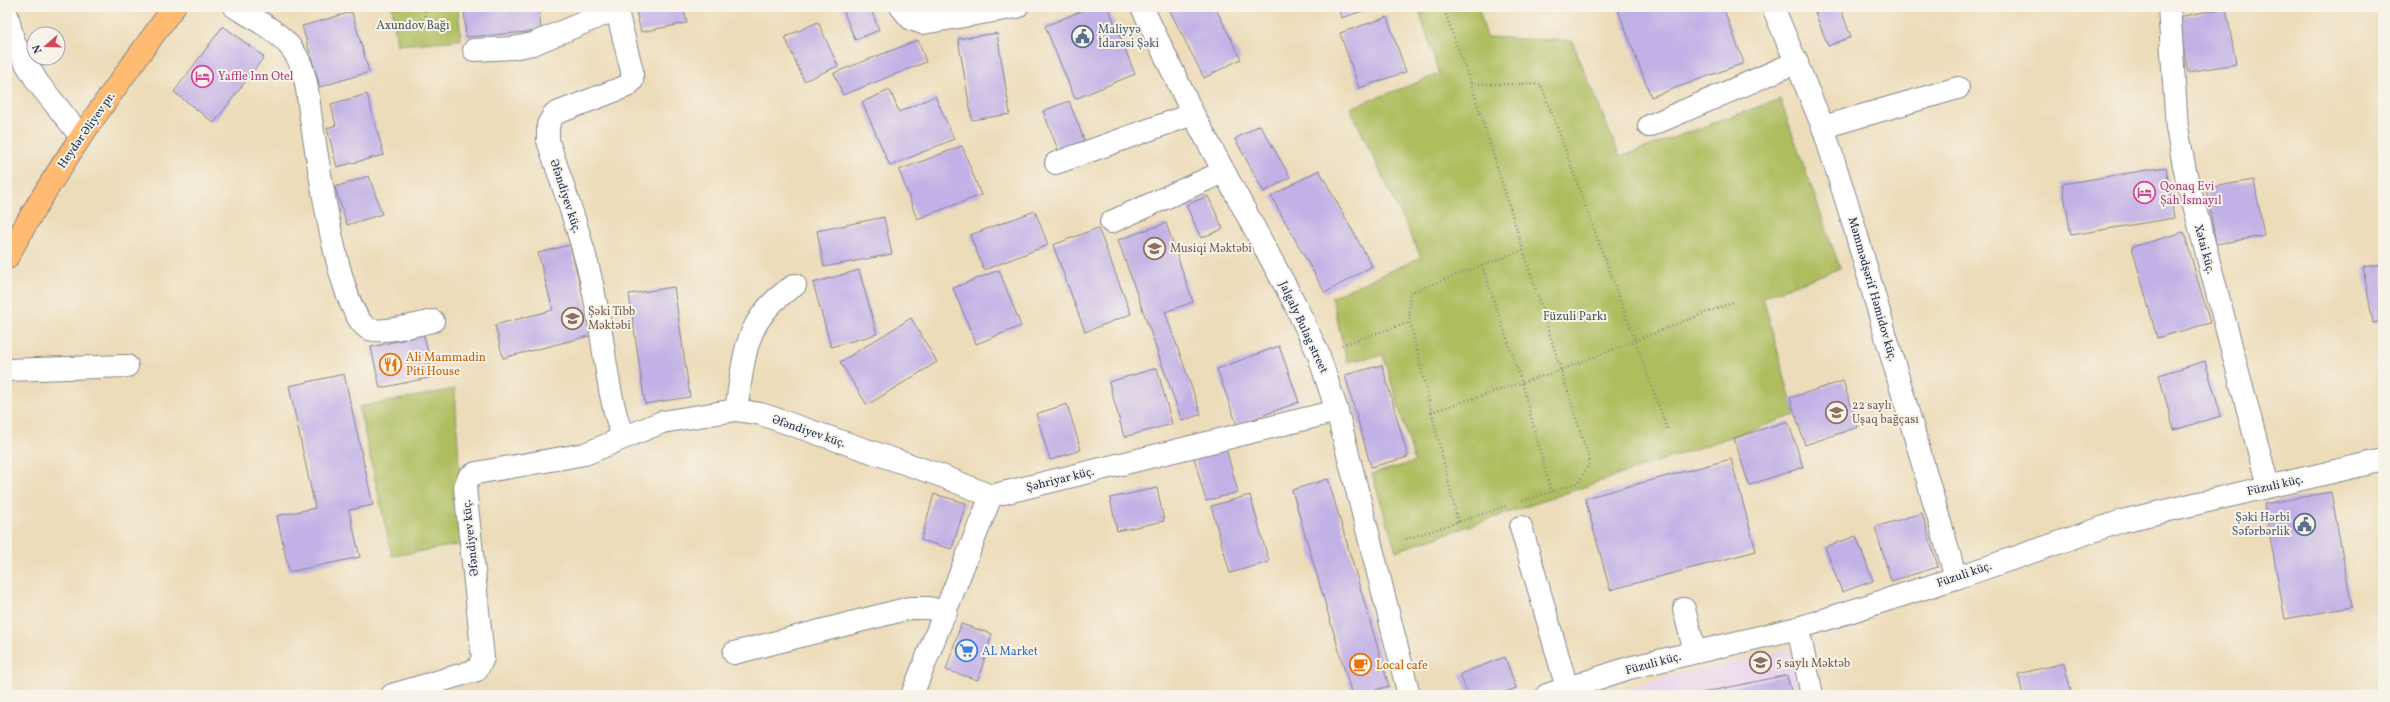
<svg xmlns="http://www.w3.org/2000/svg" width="2390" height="702" font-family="Vollkorn,serif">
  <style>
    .built { fill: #e9d2ee }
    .green { fill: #afbd5f; stroke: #65765e }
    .building { fill: #c2b1e6 }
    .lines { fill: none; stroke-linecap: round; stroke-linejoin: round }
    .minor-casing { stroke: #84868c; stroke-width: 24 }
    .major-casing { stroke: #84868c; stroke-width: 24 }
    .path { stroke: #84868c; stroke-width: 2.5; stroke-dasharray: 1 3; stroke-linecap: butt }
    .minor { stroke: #fff; stroke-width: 22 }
    .major { stroke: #ffbb71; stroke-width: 22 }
    .labels { text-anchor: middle; stroke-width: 4; stroke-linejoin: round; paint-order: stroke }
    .park-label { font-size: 12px; fill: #475a5e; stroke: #f7f3e8 }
    .service-label { font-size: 12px; fill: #4e5e75; stroke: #f7f3e8; text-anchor: start }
    .hotel-label { font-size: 12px; fill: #b23c85; stroke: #f7f3e8; text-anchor: start }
    .street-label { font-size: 12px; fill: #1b2f5e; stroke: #f7f3e8 }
    .education-label { font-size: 12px; fill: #785e54; stroke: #f7f3e8; text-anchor: start }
    .food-label { font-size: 12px; fill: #c56008; stroke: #f7f3e8; text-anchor: start }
    .shop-label { font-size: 12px; fill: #366cbe; stroke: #f7f3e8; text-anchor: start }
  </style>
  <rect width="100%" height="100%" fill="#f7f3e8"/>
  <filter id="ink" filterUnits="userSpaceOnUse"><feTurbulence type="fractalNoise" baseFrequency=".025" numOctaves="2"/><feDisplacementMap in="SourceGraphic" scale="8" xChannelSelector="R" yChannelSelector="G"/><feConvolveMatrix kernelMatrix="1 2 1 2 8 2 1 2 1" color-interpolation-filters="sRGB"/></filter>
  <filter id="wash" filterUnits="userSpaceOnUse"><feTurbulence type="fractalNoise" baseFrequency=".012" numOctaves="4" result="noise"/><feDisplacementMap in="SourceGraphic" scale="16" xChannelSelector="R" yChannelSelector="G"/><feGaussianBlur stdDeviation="0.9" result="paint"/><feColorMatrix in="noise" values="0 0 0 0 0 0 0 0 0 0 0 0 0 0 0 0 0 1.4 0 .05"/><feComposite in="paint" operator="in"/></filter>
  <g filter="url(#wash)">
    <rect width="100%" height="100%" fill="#eddcb9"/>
    <!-- built -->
    <path class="built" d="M1789 649 1799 695H1606L1667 677Z"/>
    <!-- green -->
    <g class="green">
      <path d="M392 7H458L461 40 397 45Z"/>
      <path d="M1418 7H1478L1487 37 1572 41 1620 157 1780 99 1840 268 1763 297 1795 415 1396 551 1372 474 1415 462 1383 355 1347 362 1332 297 1421 257 1350 108 1439 74Z"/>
      <path d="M455 389 463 544 392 556 359 407Z"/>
    </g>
    <g id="blocks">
      <!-- building -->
      <g class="building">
        <path d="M464 7H539L541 31 466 37Z"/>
        <path d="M635 7H683L687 23 641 32Z"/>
        <path d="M842 7H870L879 30 855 40Z"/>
        <path d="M916 7H945V8L917 11Z"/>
        <path d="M1091 7H1108L1135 74 1075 99 1045 26Z"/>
        <path d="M1168 7H1215L1241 59 1204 78Z"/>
        <path d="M1338 7H1376L1341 18Z"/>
        <path d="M1617 7H1723L1744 63 1651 97Z"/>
        <path d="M1813 7H1840L1851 37 1828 46Z"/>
        <path d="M2226 8 2236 64 2188 72 2178 17Z"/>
        <path d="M352 12 369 72 320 87 302 26Z"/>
        <path d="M1387 17 1406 72 1359 88 1340 33Z"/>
        <path d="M818 22 838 66 804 81 785 37Z"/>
        <path d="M223 26 264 57 214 123 174 92Z"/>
        <path d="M997 33 1010 114 972 120 958 39Z"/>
        <path d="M918 40 926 62 843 95 834 73Z"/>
        <path d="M890 90 899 112 935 96 954 139 890 166 862 102Z"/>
        <path d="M367 94 384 155 337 167 327 128 336 125 331 104Z"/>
        <path d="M1069 101 1086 145 1060 155 1043 111Z"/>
        <path d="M1260 125 1290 177 1264 192 1235 139Z"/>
        <path d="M962 146 981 195 917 219 899 170Z"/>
        <path d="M2166 167 2174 218 2071 235 2062 184Z"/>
        <path d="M1319 170 1372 266 1325 293 1271 196Z"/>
        <path d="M369 176 382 214 347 225 335 187Z"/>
        <path d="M2254 180 2264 236 2216 244 2206 188Z"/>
        <path d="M1208 196 1223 229 1201 238 1186 205Z"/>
        <path d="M1035 211 1048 245 984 270 970 235Z"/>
        <path d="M884 217 892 254 824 267 817 231Z"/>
        <path d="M1166 223 1193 302 1165 312 1201 414 1182 421 1118 240Z"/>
        <path d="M1098 228 1131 314 1085 332 1053 245Z"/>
        <path d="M2184 232 2210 323 2157 338 2132 247Z"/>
        <path d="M570 245 593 335 503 358 495 325 553 310 538 253Z"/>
        <path d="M2383 264V321L2373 323 2363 267Z"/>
        <path d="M859 270 877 334 831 347 813 283Z"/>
        <path d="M999 270 1021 326 976 344 953 288Z"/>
        <path d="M674 287 690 397 645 404 629 294Z"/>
        <path d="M911 318 937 362 867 405 840 362Z"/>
        <path d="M424 335 433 377 380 388 371 347Z"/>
        <path d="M1279 346 1299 402 1237 425 1217 369Z"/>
        <path d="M2205 361 2221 416 2174 430 2159 375Z"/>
        <path d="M1382 365 1408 457 1371 467 1345 375Z"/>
        <path d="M1157 368 1172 424 1124 437 1109 382Z"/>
        <path d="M344 374 373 505 349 510 360 557 289 572 277 516 315 508 289 386Z"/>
        <path d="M1843 381 1858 427 1805 445 1790 398Z"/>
        <path d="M1067 404 1081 450 1050 460 1036 414Z"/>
        <path d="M1788 421 1803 467 1749 485 1734 438Z"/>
        <path d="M1225 445 1238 492 1206 501 1193 454Z"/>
        <path d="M1731 459 1756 551 1610 590 1585 498Z"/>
        <path d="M1328 479 1389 686 1359 695H1352L1292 490Z"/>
        <path d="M1157 488 1164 521 1117 531 1110 498Z"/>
        <path d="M2331 492 2352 607 2285 619 2264 504Z"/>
        <path d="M934 494 966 503 952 549 921 540Z"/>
        <path d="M1250 495 1269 562 1230 573 1211 506Z"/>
        <path d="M1922 513 1938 567 1891 581 1875 527Z"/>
        <path d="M1856 536 1873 581 1842 592 1825 547Z"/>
        <path d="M961 624 992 634 978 680 946 670Z"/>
        <path d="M1505 657 1516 688 1497 695H1468L1460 674Z"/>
        <path d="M2064 663 2072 695H2023L2018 674Z"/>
        <path d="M1787 675 1792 695H1697V694Z"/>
      </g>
    </g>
  </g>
  <g filter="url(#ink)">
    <use href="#blocks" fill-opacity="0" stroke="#84868c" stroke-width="1"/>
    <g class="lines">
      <defs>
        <g id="minor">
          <path d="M235 7C255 19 284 34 296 55 307 73 308 99 311 119 318 158 337 308 367 328 379 335 418 324 433 321"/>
          <path d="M616 7 632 71V81L627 86 554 114 548 125V141C565 193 585 245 595 299 605 345 606 392 623 437"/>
          <path d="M901 7 911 19 923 23 1017 7"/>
          <path d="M1142 7 1193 114 1294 302 1318 353 1337 411 1409 695"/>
          <path d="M1773 7 1823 127 1852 219 1956 578"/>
          <path d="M2169 7 2177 128 2185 171 2268 486"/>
          <path d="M7 15 14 43 38 83 80 135"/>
          <path d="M474 50 513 48 533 44 616 9"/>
          <path d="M1649 126 1797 62"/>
          <path d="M1823 127 1958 88"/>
          <path d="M1056 163 1193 114"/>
          <path d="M1111 222 1223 172"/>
          <path d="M7 370 127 366"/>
          <path d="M736 410C745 355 743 318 795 285"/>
          <path d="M1521 527 1569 695"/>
          <path d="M1684 609 1695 652"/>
          <path d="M1798 628 1812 695"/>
          <path d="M734 653 910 608H928L946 612"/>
          <path d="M392 695 477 670 483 658 465 487 469 477 476 473 585 454 662 422 736 410 761 414 942 476 991 496"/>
          <path d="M912 695 991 496 1337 411"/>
          <path d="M1547 695 1629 668 1798 628 1956 578 2122 521 2383 460"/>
        </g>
        <path id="major" d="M7 258C55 168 114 89 174 7"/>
      </defs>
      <!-- minor casing -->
      <use href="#minor" class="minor-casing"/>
      <!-- major casing -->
      <use href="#major" class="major-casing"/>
      <!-- path -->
      <g class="path">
        <path d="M425 7 427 30"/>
        <path d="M1443 7 1471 84 1590 462 1578 483 1522 501"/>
        <path d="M1471 84H1541L1668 431"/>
        <path d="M1482 266 1522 383 1551 492"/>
        <path d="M1342 345 1410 322"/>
        <path d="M1431 412 1561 370 1733 302"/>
        <path d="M1458 522 1410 322 1409 293 1523 250"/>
        <path d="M1406 539 1506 506"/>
      </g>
      <!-- minor -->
      <use href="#minor" class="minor"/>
      <!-- major -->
      <use href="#major" class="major"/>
    </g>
  </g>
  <!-- icons -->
  <defs>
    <symbol id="civic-ring" viewBox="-11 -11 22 22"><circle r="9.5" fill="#f7f3e8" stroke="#5c6f8a" stroke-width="1.5"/><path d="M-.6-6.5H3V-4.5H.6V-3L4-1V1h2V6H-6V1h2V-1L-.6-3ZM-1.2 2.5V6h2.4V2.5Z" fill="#5c6f8a"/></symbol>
    <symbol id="hotel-ring" viewBox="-11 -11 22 22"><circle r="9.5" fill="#f7f3e8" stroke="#d1479c" stroke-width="1.5"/><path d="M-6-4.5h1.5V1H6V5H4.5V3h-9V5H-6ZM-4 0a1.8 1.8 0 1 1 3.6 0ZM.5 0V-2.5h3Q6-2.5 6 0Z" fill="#d1479c"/></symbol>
    <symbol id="school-ring" viewBox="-11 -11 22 22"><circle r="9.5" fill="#f7f3e8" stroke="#8d6e63" stroke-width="1.5"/><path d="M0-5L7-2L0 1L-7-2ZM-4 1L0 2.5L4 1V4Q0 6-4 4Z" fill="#8d6e63"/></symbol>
    <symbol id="university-ring" viewBox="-11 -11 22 22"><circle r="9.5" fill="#f7f3e8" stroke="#8d6e63" stroke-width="1.5"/><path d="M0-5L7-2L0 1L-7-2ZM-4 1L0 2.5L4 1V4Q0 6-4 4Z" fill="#8d6e63"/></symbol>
    <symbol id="restaurant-ring" viewBox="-11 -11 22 22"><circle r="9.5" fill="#f7f3e8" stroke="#e8710a" stroke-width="1.5"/><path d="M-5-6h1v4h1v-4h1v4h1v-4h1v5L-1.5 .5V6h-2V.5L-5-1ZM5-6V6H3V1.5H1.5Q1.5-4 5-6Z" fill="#e8710a"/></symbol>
    <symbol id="supermarket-ring" viewBox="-11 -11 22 22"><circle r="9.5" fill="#f7f3e8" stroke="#3f7fe0" stroke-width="1.5"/><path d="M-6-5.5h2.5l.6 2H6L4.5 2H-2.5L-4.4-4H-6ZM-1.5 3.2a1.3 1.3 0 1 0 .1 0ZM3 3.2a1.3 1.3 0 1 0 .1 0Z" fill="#3f7fe0"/></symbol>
    <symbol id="cafe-ring" viewBox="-11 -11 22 22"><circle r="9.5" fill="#f7f3e8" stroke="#e8710a" stroke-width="1.5"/><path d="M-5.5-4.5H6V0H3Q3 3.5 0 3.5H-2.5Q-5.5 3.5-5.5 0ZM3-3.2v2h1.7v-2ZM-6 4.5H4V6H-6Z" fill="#e8710a"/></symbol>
  </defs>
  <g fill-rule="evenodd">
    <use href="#civic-ring" x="1070" y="24" width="25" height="25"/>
    <use href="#hotel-ring" x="190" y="64" width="25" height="25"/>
    <use href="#hotel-ring" x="2132" y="180" width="25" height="25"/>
    <use href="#school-ring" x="1142" y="236" width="25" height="25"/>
    <use href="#university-ring" x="560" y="306" width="25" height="25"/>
    <use href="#restaurant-ring" x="378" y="352" width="25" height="25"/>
    <use href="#school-ring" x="1824" y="400" width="25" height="25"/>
    <use href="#civic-ring" x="2292" y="512" width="25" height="25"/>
    <use href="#supermarket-ring" x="954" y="638" width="25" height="25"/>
    <use href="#school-ring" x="1748" y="650" width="25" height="25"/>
    <use href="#cafe-ring" x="1348" y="652" width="25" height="25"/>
  </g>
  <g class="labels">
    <!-- park labels -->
    <g class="park-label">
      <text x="413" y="29">Axundov Bağı</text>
      <text x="1575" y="320">Füzuli Parkı</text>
    </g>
    <!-- service labels -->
    <g class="service-label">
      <text x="1098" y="33">Maliyyə<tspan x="1098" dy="14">İdarəsi Şəki</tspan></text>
      <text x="2290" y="521" text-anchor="end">Şəki Hərbi<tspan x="2290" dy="14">Səfərbərlik</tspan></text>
    </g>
    <!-- hotel labels -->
    <g class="hotel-label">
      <text x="218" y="80">Yaffle Inn Otel</text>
      <text x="2160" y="190">Qonaq Evi<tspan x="2160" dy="14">Şah İsmayıl</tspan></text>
    </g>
    <!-- street labels -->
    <g class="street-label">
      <text transform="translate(86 130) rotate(-55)" y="4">Heydər Əliyev pr.</text>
      <text transform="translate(566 196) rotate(72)" y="4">Əfəndiyev küç.</text>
      <text transform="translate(2205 249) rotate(75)" y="4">Xətai küç.</text>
      <text transform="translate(1873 289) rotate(74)" y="4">Məmmədşərif Həmidov küç.</text>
      <text transform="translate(1304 327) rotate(65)" y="4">Jalgaly Bulag street</text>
      <text transform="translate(809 431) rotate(19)" y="4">Əfəndiyev küç.</text>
      <text transform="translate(1060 479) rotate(-14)" y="4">Şəhriyar küç.</text>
      <text transform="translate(2275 485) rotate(-13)" y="4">Füzuli küç.</text>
      <text transform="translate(470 538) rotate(-96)" y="4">Əfəndiyev küç.</text>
      <text transform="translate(1964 574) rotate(-19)" y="4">Füzuli küç.</text>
      <text transform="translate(1653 663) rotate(-15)" y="4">Füzuli küç.</text>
    </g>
    <!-- education labels -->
    <g class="education-label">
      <text x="1170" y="252">Musiqi Məktəbi</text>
      <text x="588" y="315">Şəki Tibb<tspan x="588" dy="14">Məktəbi</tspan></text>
      <text x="1852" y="409">22 saylı<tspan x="1852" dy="14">Uşaq bağçası</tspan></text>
      <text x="1776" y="667">5 saylı Məktəb</text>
    </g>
    <!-- food labels -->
    <g class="food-label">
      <text x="406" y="361">Ali Mammadin<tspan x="406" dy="14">Piti House</tspan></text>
      <text x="1376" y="669">Local cafe</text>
    </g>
    <!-- shop labels -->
    <g class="shop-label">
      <text x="982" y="655">AL Market</text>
    </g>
  </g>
  <!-- margin -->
  <rect width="2390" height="702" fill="none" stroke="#f7f3e8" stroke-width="24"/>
  <!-- north arrow -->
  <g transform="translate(46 46) rotate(250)"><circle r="19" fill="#f7f3e8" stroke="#9fa5b1"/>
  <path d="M0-3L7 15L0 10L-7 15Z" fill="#d1495b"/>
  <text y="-6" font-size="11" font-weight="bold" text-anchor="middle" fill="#1b2f5e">N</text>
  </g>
</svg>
